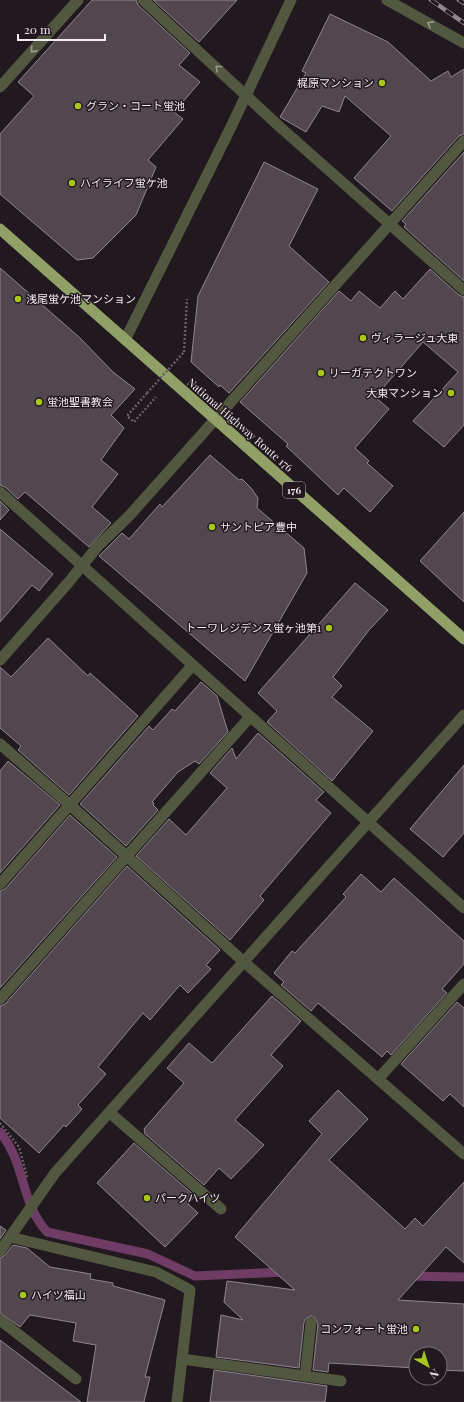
<svg xmlns="http://www.w3.org/2000/svg" width="464" height="1402" font-family="'Playfair Display','Noto Sans JP',serif">
  <style>
    .lines { fill: none; stroke-linecap: round; stroke-linejoin: round }
    .stream { stroke: #6e3c64; stroke-width: 9 }
    .building { fill: #52474f; stroke: #91858e }
    .path { stroke: #685f65; stroke-width: 2.5; stroke-dasharray: 2 2; stroke-linecap: butt }
    .minor { stroke: #51583f; stroke-width: 11 }
    .tertiary { stroke: #51583f; stroke-width: 11 }
    .trunk { stroke: #90a066; stroke-width: 11 }
    .rail-casing { stroke: #90888e; stroke-width: 4.5 }
    .rail { stroke: #22181f; stroke-width: 3; stroke-dasharray: 9; stroke-linecap: butt }
    .path-bridge { stroke: #685f65; stroke-width: 2.5; stroke-dasharray: 2 2; stroke-linecap: butt }
    .oneway { stroke: #9a9b8f }
    .poi-dot { fill: #a8c71d; stroke: #22181f; stroke-width: 1.5 }
    .labels { text-anchor: middle; stroke-width: 3; stroke-linejoin: round; paint-order: stroke }
    .shield { fill: #22181f; stroke: #b4acb2; stroke-width: 1 }
    .shield-label { font-size: 10px; font-weight: bold; fill: #f3ecf1 }
    .poi-label { font-size: 11px; fill: #f3ecf1; stroke: #22181f; text-anchor: start }
    .street-label { font-size: 11px; fill: #f3ecf1; stroke: #22181f }
  </style>
  <rect width="100%" height="100%" fill="#22181f"/>
  <g class="lines">
    <!-- stream -->
    <g class="stream">
      <path d="M0 1132C26 1164 20 1202 47 1232L148 1254 195 1276 285 1272"/>
      <path d="M407 1276 464 1277"/>
    </g>
  </g>
  <!-- building -->
  <g class="building">
    <path d="M92 0H136L138 5 190 53 179 65 200 82 174 112 183 119 148 160 156 167 136 215 93 258 77 260 0 194V134L34 96 18 82Z"/>
    <path d="M153 0H237L199 42Z"/>
    <path d="M330 14 388 42 431 81 448 71 451 77 464 69V134L459 136 392 211 354 178 391 136 345 96 339 112 322 106 306 132 280 117 306 73 302 71Z"/>
    <path d="M464 152V281L404 227 406 224 402 221Z"/>
    <path d="M264 162 318 189 289 246 329 282 229 393 220 385 219 387 191 362 198 296Z"/>
    <path d="M0 268 79 337 113 372 135 389 111 415 124 428 101 460 118 474 92 507 111 523 89 547 25 492 18 499 5 487 0 485Z"/>
    <path d="M430 269 459 295 464 297V425L444 447 413 421 458 372 423 342 375 397 389 409 355 448 369 461 367 463 393 486 370 512 344 488 338 495 286 446 288 444 240 402 339 291 351 301 359 291 380 308 395 291 403 299Z"/>
    <path d="M210 455 239 480 242 479 251 488 258 498 257 508 304 548 307 573 245 681 99 556 122 533 129 539 160 504 162 507Z"/>
    <path d="M0 501 9 510 0 520Z"/>
    <path d="M464 512V602L420 561Z"/>
    <path d="M0 529 53 574 39 591 32 585 0 622Z"/>
    <path d="M355 583 388 610 369 630 333 677 342 686 332 697 373 731 332 781 267 722 277 711 258 693Z"/>
    <path d="M48 638 88 676 90 673 138 716 69 795 18 750 21 746 0 728V667L11 677Z"/>
    <path d="M201 682 217 696 228 732 199 764 195 761 178 772 152 802 154 803 153 805 158 810 126 846 80 804 149 726 153 730 172 709 175 711Z"/>
    <path d="M258 733 324 792 316 800 331 813 260 896 264 900 230 940 136 856 169 819 186 835 227 788 210 773 232 748 236 759Z"/>
    <path d="M8 761 60 805 0 873V771Z"/>
    <path d="M464 765V833L443 857 410 829Z"/>
    <path d="M70 815 117 857 0 988V891L5 889Z"/>
    <path d="M127 866 220 950 206 965 211 969 188 993 180 985 150 1020 143 1013 98 1067 106 1074 78 1105 82 1109 66 1127 64 1125 39 1153 0 1118V1006L5 1004Z"/>
    <path d="M361 874 381 892 394 878 464 941V964L442 989 447 993 391 1055 387 1051 382 1057 318 1003 311 1011 281 985 284 982 274 973 292 951 295 953 346 897 343 894Z"/>
    <path d="M272 996 301 1021 271 1055 283 1066 235 1120 264 1145 231 1179 219 1168 204 1185 144 1133 145 1131 144 1129 184 1083 167 1068 189 1043 212 1063Z"/>
    <path d="M457 1002 464 1008V1107L450 1094 443 1101 401 1064Z"/>
    <path d="M338 1090 368 1119 329 1160 405 1229 415 1218 423 1226 464 1182V1263L446 1247 398 1300 464 1304V1371L440 1370V1354H416V1368L329 1363 328 1372 313 1370 318 1324 315 1318 311 1316 306 1319 304 1322 299 1368 216 1357 221 1315 243 1320 224 1302 227 1281 295 1290 235 1237 322 1134 309 1121Z"/>
    <path d="M134 1143 195 1196 188 1204 198 1213 165 1247 97 1183Z"/>
    <path d="M0 1226 6 1230 0 1239Z"/>
    <path d="M13 1245 27 1248 50 1267 91 1274 90 1279 113 1283V1286L165 1300 145 1377H150L144 1402H87L96 1345 73 1341 76 1323 30 1315 20 1327 0 1313V1258L5 1255Z"/>
    <path d="M0 1340 81 1402H0Z"/>
    <path d="M214 1370 327 1386 325 1402H210Z"/>
  </g>
  <g class="lines">
    <!-- path -->
    <g class="path">
      <path d="M184 352 187 299"/>
      <path d="M147 393 127 416 134 422 156 397"/>
      <path d="M0 1123 19 1147 27 1177"/>
    </g>
    <!-- minor -->
    <g class="minor">
      <path d="M143 0 280 127 464 290"/>
      <path d="M387 0 464 43"/>
      <path d="M0 87 78 0"/>
      <path d="M0 492 464 908"/>
      <path d="M0 660 68 583 98 546 129 516 464 141"/>
      <path d="M0 744 70 805 244 962 464 1154"/>
      <path d="M0 884 192 666"/>
      <path d="M0 999 250 717"/>
      <path d="M378 1079 464 984"/>
      <path d="M110 1113 221 1209"/>
      <path d="M10 1237 156 1272 190 1290 177 1402"/>
      <path d="M0 1251 55 1173 464 715"/>
      <path d="M0 1320 76 1379"/>
      <path d="M182 1359 341 1381"/>
      <path d="M305 1376 311 1323"/>
    </g>
    <!-- tertiary -->
    <path class="tertiary" d="M125 340 231 127 291 0"/>
    <!-- trunk -->
    <path class="trunk" d="M0 229 464 639"/>
    <defs>
      <g id="rail">
        <path d="M431 0 464 23"/>
        <path d="M459 0 464 3"/>
      </g>
    </defs>
    <!-- rail casing -->
    <use href="#rail" class="rail-casing"/>
    <!-- rail -->
    <use href="#rail" class="rail"/>
    <!-- path-bridge -->
    <path class="path-bridge" d="M147 393 184 352"/>
  </g>
  <!-- one-way arrows -->
  <defs><path id="oneway-chevron" d="M-2-3.5L2.5 0L-2 3.5" fill="none" stroke-width="1.6" stroke-linecap="round" stroke-linejoin="round"/></defs>
  <g class="oneway">
    <use href="#oneway-chevron" transform="translate(430 24) rotate(-151)"/>
    <use href="#oneway-chevron" transform="translate(33 50) rotate(132)"/>
    <use href="#oneway-chevron" transform="translate(218 68) rotate(-137)"/>
  </g>
  <!-- markers -->
  <g class="poi-dot">
    <circle cx="382" cy="83" r="4"/>
    <circle cx="78" cy="106" r="4"/>
    <circle cx="72" cy="183" r="4"/>
    <circle cx="18" cy="299" r="4"/>
    <circle cx="363" cy="338" r="4"/>
    <circle cx="321" cy="373" r="4"/>
    <circle cx="451" cy="393" r="4"/>
    <circle cx="39" cy="402" r="4"/>
    <circle cx="212" cy="527" r="4"/>
    <circle cx="329" cy="628" r="4"/>
    <circle cx="147" cy="1198" r="4"/>
    <circle cx="23" cy="1295" r="4"/>
    <circle cx="416" cy="1329" r="4"/>
  </g>
  <g class="labels">
    <!-- shield labels -->
    <rect class="shield" x="283" y="482" width="22" height="16" rx="3"/>
    <g class="shield-label">
      <text x="294" y="494">176</text>
    </g>
    <!-- poi labels -->
    <g class="poi-label">
      <text x="374" y="87" text-anchor="end">梶原マンション</text>
      <text x="86" y="110">グラン・コート蛍池</text>
      <text x="80" y="187">ハイライフ蛍ケ池</text>
      <text x="26" y="303">浅尾蛍ケ池マンション</text>
      <text x="371" y="342">ヴィラージュ大東</text>
      <text x="329" y="377">リーガテクトワン</text>
      <text x="443" y="397" text-anchor="end">大東マンション</text>
      <text x="47" y="406">蛍池聖書教会</text>
      <text x="220" y="531">サントピア豊中</text>
      <text x="321" y="632" text-anchor="end">トーワレジデンス蛍ヶ池第1</text>
      <text x="155" y="1202">パークハイツ</text>
      <text x="31" y="1299">ハイツ福山</text>
      <text x="408" y="1333" text-anchor="end">コンフォート蛍池</text>
    </g>
    <!-- street labels -->
    <g class="street-label">
      <text transform="translate(240 425) rotate(41)" y="4">National Highway Route 176</text>
    </g>
  </g>
  <!-- north arrow -->
  <g transform="translate(428 1366) rotate(141)"><circle r="19" fill="#22181f" stroke="#766d73"/>
  <path d="M0-3L7 15L0 10L-7 15Z" fill="#a8c71d"/>
  <text y="-6" font-size="11" font-weight="bold" text-anchor="middle" fill="#f3ecf1">N</text>
  </g>
  <!-- scale -->
  <path d="M18 34v6h87v-6" fill="none" stroke="#f3ecf1" stroke-width="2"/>
  <text x="24" y="34" font-size="12" fill="#f3ecf1" stroke="#22181f" stroke-width="3" paint-order="stroke">20 m</text>
</svg>
